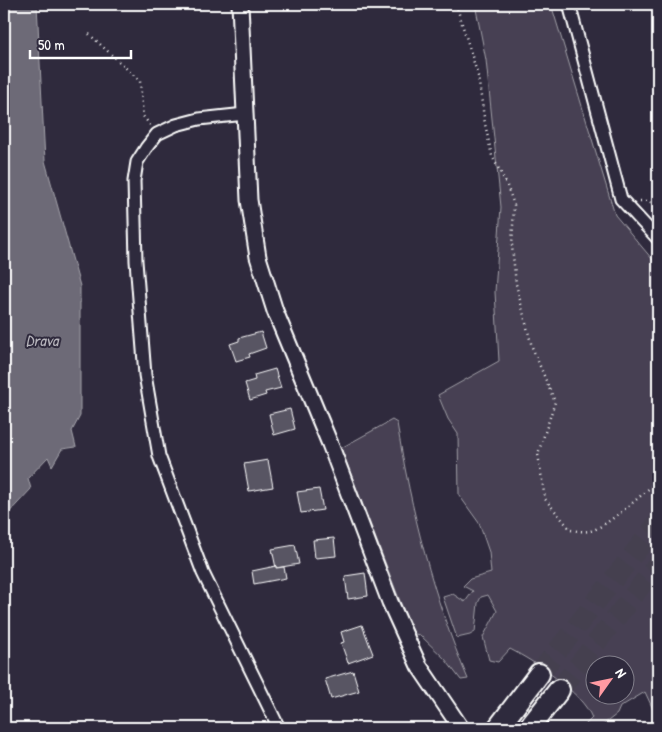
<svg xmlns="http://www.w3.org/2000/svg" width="662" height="732" font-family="'Patrick Hand',sans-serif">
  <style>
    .green { fill: #464152; stroke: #a2a0a8; fill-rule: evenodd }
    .water { fill: #6d6a77; stroke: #a7a6ad }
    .building { fill: #595564; stroke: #fff }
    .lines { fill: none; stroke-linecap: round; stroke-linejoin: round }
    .highway-tunnel { stroke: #443f50; stroke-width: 20; stroke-dasharray: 20 10; stroke-linecap: butt }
    .street-casing { stroke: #fff; stroke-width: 15 }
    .secondary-casing { stroke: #fff; stroke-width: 19 }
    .highway-casing { stroke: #fff; stroke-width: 24 }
    .path { stroke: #fff; stroke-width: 2.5; stroke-dasharray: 1 4; stroke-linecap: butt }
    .street { stroke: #2f2a3d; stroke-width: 11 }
    .secondary { stroke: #2f2a3d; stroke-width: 15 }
    .highway { stroke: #2f2a3d; stroke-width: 20 }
    .labels { text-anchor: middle; stroke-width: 4; stroke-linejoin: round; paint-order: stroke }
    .water-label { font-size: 16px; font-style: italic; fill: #b6b4bb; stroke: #2f2a3d }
  </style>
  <rect width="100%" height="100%" fill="#2f2a3d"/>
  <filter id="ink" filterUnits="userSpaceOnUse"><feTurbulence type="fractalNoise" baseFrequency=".02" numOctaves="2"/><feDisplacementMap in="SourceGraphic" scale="10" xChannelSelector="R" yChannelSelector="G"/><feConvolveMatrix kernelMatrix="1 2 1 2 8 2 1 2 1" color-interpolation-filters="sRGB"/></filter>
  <g filter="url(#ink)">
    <!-- green -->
    <g class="green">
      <path d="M475 4H551L615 215 658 266V720L645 692 620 707 617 714 599 728H582L592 718C582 692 535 662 510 649L498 662 489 660 483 637 497 611 488 595 481 597 478 603 475 632 470 635 457 638 443 597 453 594 465 602 473 591 463 586 470 579 491 573 489 552 479 523 459 495 458 434 448 419 438 395 499 361 495 292 501 207 486 60ZM594 664H624V694H594Z"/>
      <path d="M392 420 397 423C411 510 433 598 468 679L461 680 445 659 420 635 415 634 410 627 341 448Z"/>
    </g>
    <!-- water -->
    <path class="water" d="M4 4H37L45 161 80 286V416L72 431 76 447 62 449 52 466 48 457 28 478 31 489 4 518Z"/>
    <!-- building -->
    <g class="building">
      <path d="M261 332 266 348 249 354 250 357 236 361 230 344 239 341V338Z"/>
      <path d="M275 369 281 388 265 392 266 395 250 400 245 383 255 380 254 375Z"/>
      <path d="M290 409 295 429 274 435 269 414Z"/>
      <path d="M268 460 273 487 249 491 244 464Z"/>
      <path d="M319 489 323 510 301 513 297 492Z"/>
      <path d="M334 538 336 556 315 558 313 540Z"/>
      <path d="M295 545 299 564 276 568 272 549Z"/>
      <path d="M276 566V568L284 567 286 578 254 584 252 571Z"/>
      <path d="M365 573 368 596 348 599 345 576Z"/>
      <path d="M362 625 373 654 348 663 341 643 344 642 341 632Z"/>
      <path d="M353 671 359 691 331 699 325 679Z"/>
    </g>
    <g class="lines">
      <!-- highway-tunnel -->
      <g class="highway-tunnel">
        <path d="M539 674 658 523"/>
        <path d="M559 690 658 564"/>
      </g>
      <defs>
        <g id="street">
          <path d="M569 4 621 199 658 239"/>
          <path d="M245 114 199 119 176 125 157 134 146 148 137 162 134 181 136 261 145 375 159 456 203 573 279 728"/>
        </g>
        <path id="secondary" d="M240 4 249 200 258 257 275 311 330 444 390 602 419 666 461 728"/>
        <g id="highway">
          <path d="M498 728 539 674"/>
          <path d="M529 728 559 690"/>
        </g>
      </defs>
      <!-- street casing -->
      <use href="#street" class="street-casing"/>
      <!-- secondary casing -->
      <use href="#secondary" class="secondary-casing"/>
      <!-- highway casing -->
      <use href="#highway" class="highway-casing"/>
      <!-- path -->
      <g class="path">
        <path d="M456 4 478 76 485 124 492 156 506 183 514 205 512 246 516 284 532 347 555 402 538 454 545 499 571 530C577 531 584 532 590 531 604 529 647 491 658 480"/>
        <path d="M89 34 140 81 143 116 150 125"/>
        <path d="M640 201H647L658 207"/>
        <path d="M654 249 658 264"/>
      </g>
      <!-- street -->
      <use href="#street" class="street"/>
      <!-- secondary -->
      <use href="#secondary" class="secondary"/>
      <!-- highway -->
      <use href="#highway" class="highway"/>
    </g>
  </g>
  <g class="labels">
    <!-- water labels -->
    <g class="water-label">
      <text x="42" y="346">Drava</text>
    </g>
  </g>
  <!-- margin -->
  <rect width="662" height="732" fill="none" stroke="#2f2a3d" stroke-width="20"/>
  <rect x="10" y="10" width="642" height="712" fill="none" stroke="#fff" stroke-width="2" filter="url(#ink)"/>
  <!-- north arrow -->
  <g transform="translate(610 680) rotate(57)"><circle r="24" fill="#2f2a3d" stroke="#827f8b"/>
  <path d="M0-4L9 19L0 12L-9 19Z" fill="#ff9aa2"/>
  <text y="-8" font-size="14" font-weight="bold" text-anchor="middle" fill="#ffffff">N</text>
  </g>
  <!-- scale -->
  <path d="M30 50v8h101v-8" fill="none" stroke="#ffffff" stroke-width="2.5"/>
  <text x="38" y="50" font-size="15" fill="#ffffff" stroke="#2f2a3d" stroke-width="4" paint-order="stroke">50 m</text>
</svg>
